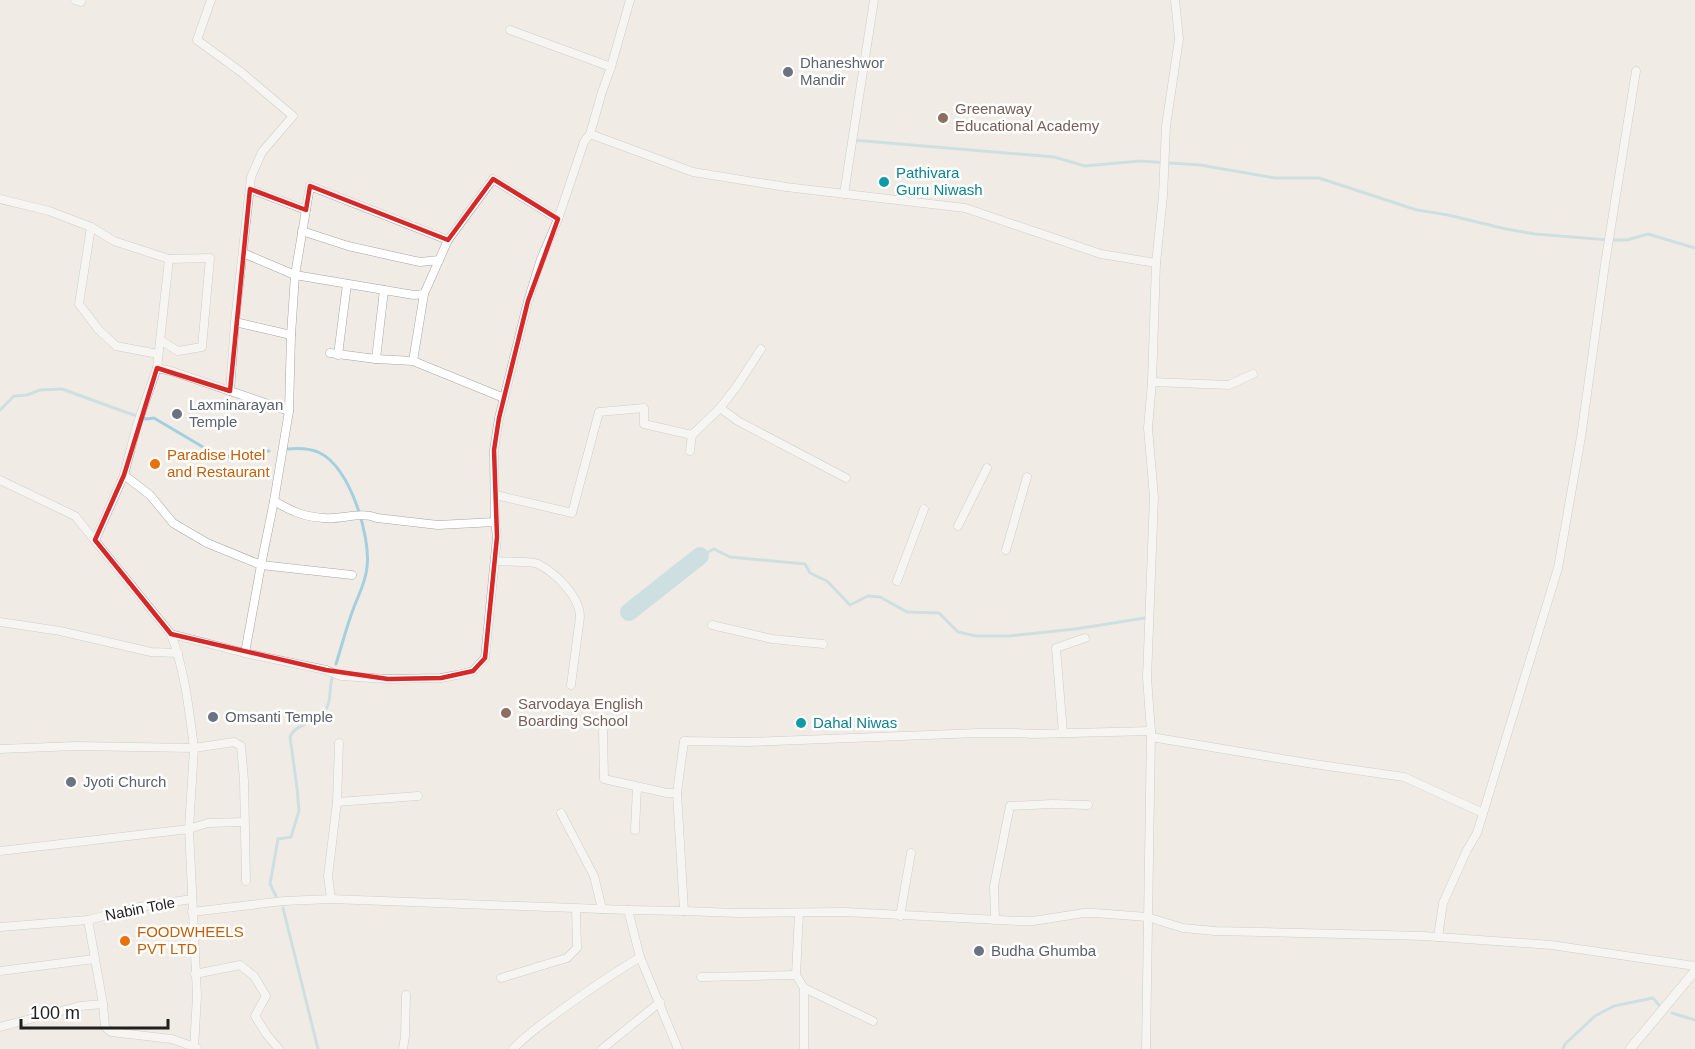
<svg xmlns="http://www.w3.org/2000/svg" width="1695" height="1049" font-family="Arial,sans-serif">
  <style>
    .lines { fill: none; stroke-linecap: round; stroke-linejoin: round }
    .stream { stroke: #a4cfde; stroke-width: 3 }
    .river { stroke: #a4cfde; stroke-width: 18 }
    .minor-casing { stroke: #a6a6a6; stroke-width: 9 }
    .tertiary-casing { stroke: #a6a6a6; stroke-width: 10 }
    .minor { stroke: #fff; stroke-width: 8 }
    .tertiary { stroke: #fff; stroke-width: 9 }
    .marked { fill: none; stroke: #d62828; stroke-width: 4.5; stroke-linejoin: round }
    .worship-dot { fill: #6b7280; stroke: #fff; stroke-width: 2 }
    .education-dot { fill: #8d6e63; stroke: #fff; stroke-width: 2 }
    .culture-dot { fill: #0f9aa8; stroke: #fff; stroke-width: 2 }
    .food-dot { fill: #e8710a; stroke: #fff; stroke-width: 2 }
    .labels { text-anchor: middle; stroke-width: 5; stroke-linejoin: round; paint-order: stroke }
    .worship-label { font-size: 15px; fill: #5b616d; stroke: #fff; text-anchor: start }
    .education-label { font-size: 15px; fill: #785e54; stroke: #fff; text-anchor: start }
    .culture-label { font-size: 15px; fill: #0d838f; stroke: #fff; text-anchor: start }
    .food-label { font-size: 15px; fill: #c56008; stroke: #fff; text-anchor: start }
    .street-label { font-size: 15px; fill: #1f1f1f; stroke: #fff }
  </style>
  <rect width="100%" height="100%" fill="#f0ece5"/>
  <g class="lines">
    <!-- stream -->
    <g class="stream">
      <path d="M853 140 1054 157 1085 166 1140 161 1200 165 1275 178H1319L1417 210 1448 215 1506 229 1535 234 1609 240H1627L1648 234 1695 248"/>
      <path d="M0 410 14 396 27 395 40 390 62 389 128 413 146 419 154 418 213 453C232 460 250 454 269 451"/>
      <path d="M288 449C299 448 310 448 320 453 350 467 371 537 367 567 366 581 359 594 354 607 347 625 342 645 336 664"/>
      <path d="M700 556 714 549 730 557 805 564 810 573 827 581 850 605 868 596 880 597 907 612 939 613 958 632 976 636H1009L1075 629 1145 618"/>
      <path d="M276 896 270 884 278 839 291 837 299 811 297 788 290 737C296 723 315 724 324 712 333 701 328 687 333 675"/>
      <path d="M283 908 318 1049"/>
      <path d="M1672 1013 1695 1020"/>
      <path d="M1563 1049 1565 1044 1595 1016 1614 1006 1653 998 1659 1005"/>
    </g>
    <!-- river -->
    <path class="river" d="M629 612 700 556"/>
    <defs>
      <g id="minor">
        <path d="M75 0 81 2"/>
        <path d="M211 0 197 40 241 72 293 116 262 152 251 177 235 322 230 391"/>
        <path d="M510 30 611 67"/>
        <path d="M590 134 693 172 786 187 965 208 1101 254 1156 263"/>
        <path d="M250 189 306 210"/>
        <path d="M844 194 874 0"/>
        <path d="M0 199 49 211 91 227"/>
        <path d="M302 231 348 246 388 255 420 262 439 260"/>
        <path d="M243 253 295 275 414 295 424 294 448 240"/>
        <path d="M235 322 291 335"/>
        <path d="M330 353 376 359 413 361 504 398"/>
        <path d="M158 354 116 346 98 329 79 304 91 227 114 241 169 259"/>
        <path d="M338 355 347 284"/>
        <path d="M376 359 384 290"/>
        <path d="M413 361 424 294"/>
        <path d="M157 368 171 371 289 411"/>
        <path d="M1152 382 1229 385 1253 374"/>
        <path d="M720 408 738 421 846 478"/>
        <path d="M692 435 720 408 737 386 761 349"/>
        <path d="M124 475 137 425 157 368 169 259 210 258 202 347 178 351 160 340"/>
        <path d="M0 480 75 516 171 634C185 671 189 709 194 748L234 742 241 746 244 780 246 881"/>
        <path d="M496 495 572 513 599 412 644 408V424L692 435 690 451"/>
        <path d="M274 501C291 511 304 517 324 518 342 520 360 511 377 518L438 525 495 522"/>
        <path d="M958 526 987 468"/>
        <path d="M95 540 124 475 150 495 173 523 207 543 261 565 245 653 171 634"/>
        <path d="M1006 550 1027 477"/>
        <path d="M495 561C504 562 531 561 538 564 556 573 580 597 580 617L571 685"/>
        <path d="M352 575 261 565 274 501 289 411 291 335 295 275 310 186 448 240 493 179 558 219"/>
        <path d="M897 581 924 509"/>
        <path d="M0 622 60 631 151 652 178 653"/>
        <path d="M712 625 772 639 823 644"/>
        <path d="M245 653 326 670 341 676 388 679 441 678 457 675 473 671 485 658 497 537 495 522 494 450 499 418 528 301 541 259 558 219 584 142 590 134 602 92 611 67 630 0"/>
        <path d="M603 731 604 779 667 793H677"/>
        <path d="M1063 733 1056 648 1085 638"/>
        <path d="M1151 737 1307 763 1404 777 1483 813"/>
        <path d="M0 749 76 746 194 748 189 829 197 995 194 1049"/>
        <path d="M337 802 418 796"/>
        <path d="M561 813 594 876 602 909"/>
        <path d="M635 830 637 787"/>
        <path d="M0 851 189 829 208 823 244 822"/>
        <path d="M331 899 328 876 337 802 339 743"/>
        <path d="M628 910 684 911 677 793 684 741 748 742 979 733H1017L1032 734 1151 731"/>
        <path d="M684 911 737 913 845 912 1018 921H1033L1084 913H1095L1147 917 1183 928 1215 931 1424 936 1551 945 1695 966"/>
        <path d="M192 912 284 901 331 899 628 910 640 957C611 975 584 993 557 1013 541 1025 526 1035 513 1049"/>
        <path d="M799 913 796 975 804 988 873 1021"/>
        <path d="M900 916 911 853"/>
        <path d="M995 920 994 886 1010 806 1052 804 1088 805"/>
        <path d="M0 927 88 920 139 907 192 899"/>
        <path d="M1438 937 1443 903 1467 850 1477 833 1558 568 1581 437 1605 264 1636 71"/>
        <path d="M640 957 678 1049"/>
        <path d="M0 971 94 959"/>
        <path d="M195 974 240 965 254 976 266 996 255 1016 267 1035 279 1049"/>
        <path d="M701 977 796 975"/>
        <path d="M501 978 567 958 577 948 576 909"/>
        <path d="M804 988V1049"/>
        <path d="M103 1004 105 1027 111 1032 172 1039 197 1048"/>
        <path d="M0 1027 80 1006 103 1004 88 920"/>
        <path d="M403 1049 405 1036 406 995"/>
        <path d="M602 1049 660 1002"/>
        <path d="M1146 1049 1151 731 1147 678 1154 497 1148 428 1152 382 1156 263 1163 196 1166 126 1179 39 1175 0"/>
      </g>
      <path id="tertiary" d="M1630 1049 1695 971"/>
    </defs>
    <!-- minor casing -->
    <use href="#minor" class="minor-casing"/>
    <!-- tertiary casing -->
    <use href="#tertiary" class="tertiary-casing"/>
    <!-- minor -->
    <use href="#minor" class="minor"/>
    <!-- tertiary -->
    <use href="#tertiary" class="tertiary"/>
  </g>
  <!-- marked area -->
  <path d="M0 0H1695V1049H0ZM493 179 558 219 528 301 499 418 494 450 497 537 485 658 473 671 441 678 388 679 326 670 171 634 95 540 124 475 157 368 230 391 250 189 306 210 310 186 448 240Z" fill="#f0ece5" fill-opacity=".55" fill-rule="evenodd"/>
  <path class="marked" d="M493 179 558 219 528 301 499 418 494 450 497 537 485 658 473 671 441 678 388 679 326 670 171 634 95 540 124 475 157 368 230 391 250 189 306 210 310 186 448 240Z"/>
  <!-- markers -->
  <g class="worship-dot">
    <circle cx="788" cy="72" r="6"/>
    <circle cx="177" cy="414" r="6"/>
    <circle cx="213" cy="717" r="6"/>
    <circle cx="71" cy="782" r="6"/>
    <circle cx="979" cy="951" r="6"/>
  </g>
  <g class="education-dot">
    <circle cx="943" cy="118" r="6"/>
    <circle cx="506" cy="713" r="6"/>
  </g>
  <g class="culture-dot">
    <circle cx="884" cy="182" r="6"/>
    <circle cx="801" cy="723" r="6"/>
  </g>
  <g class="food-dot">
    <circle cx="155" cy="464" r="6"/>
    <circle cx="125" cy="941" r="6"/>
  </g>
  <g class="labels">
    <!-- worship labels -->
    <g class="worship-label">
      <text x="800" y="68">Dhaneshwor<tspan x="800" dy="17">Mandir</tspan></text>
      <text x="189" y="410">Laxminarayan<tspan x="189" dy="17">Temple</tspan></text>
      <text x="225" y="722">Omsanti Temple</text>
      <text x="83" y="787">Jyoti Church</text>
      <text x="991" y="956">Budha Ghumba</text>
    </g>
    <!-- education labels -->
    <g class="education-label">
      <text x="955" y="114">Greenaway<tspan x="955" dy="17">Educational Academy</tspan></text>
      <text x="518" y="709">Sarvodaya English<tspan x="518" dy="17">Boarding School</tspan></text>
    </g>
    <!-- culture labels -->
    <g class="culture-label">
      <text x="896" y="178">Pathivara<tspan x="896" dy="17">Guru Niwash</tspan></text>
      <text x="813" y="728">Dahal Niwas</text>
    </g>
    <!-- food labels -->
    <g class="food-label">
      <text x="167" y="460">Paradise Hotel<tspan x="167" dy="17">and Restaurant</tspan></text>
      <text x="137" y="937">FOODWHEELS<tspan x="137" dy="17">PVT LTD</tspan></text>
    </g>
    <!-- street labels -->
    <g class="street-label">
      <text transform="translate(140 909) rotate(-11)" y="5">Nabin Tole</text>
    </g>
  </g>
  <!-- scale -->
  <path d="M21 1019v9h147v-9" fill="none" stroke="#1f1f1f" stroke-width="3"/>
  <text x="30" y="1019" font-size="18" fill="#1f1f1f" stroke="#ffffff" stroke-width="4.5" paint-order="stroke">100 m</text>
</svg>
